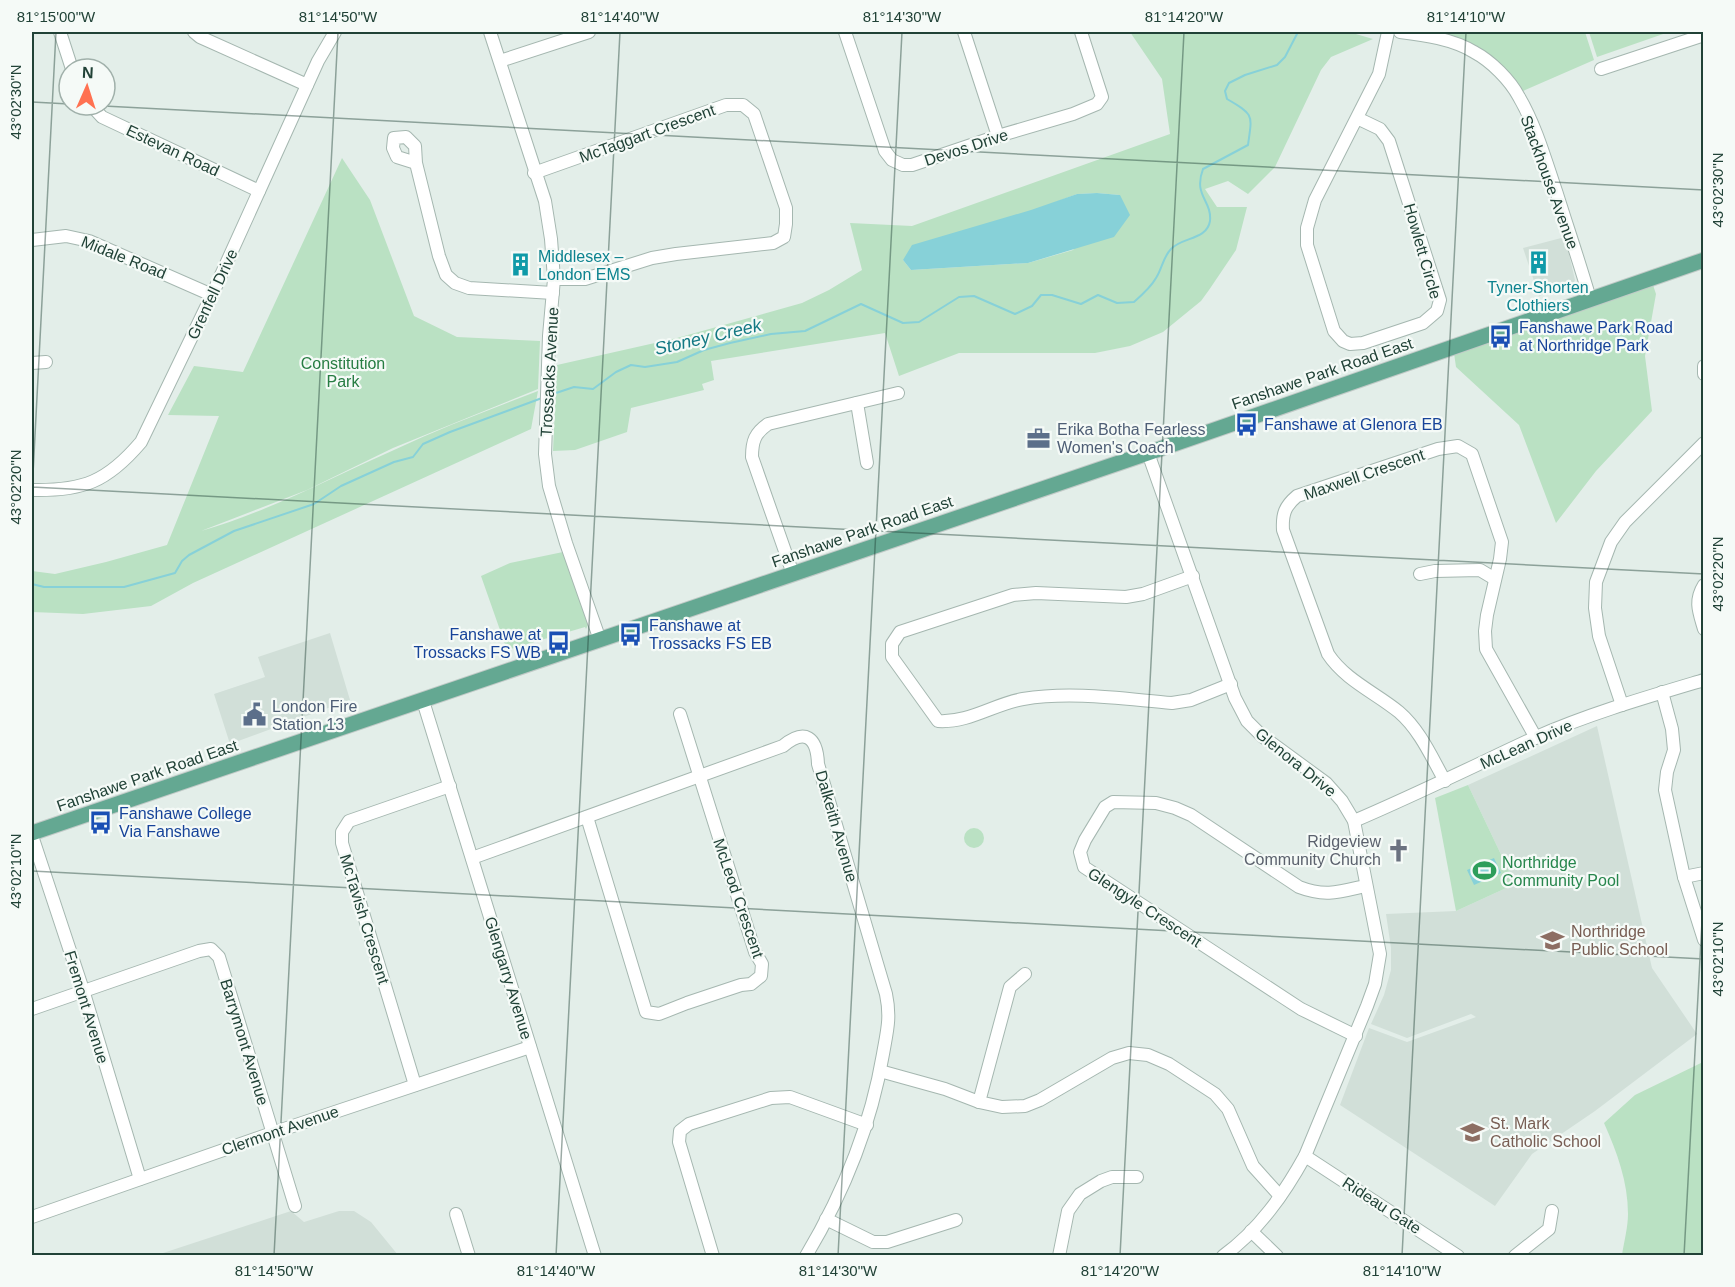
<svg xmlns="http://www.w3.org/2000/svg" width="1735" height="1287" font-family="Arial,sans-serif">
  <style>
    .built { fill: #d1dfd8 }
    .green { fill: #bae1c3; fill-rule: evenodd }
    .water { fill: #87d1d8 }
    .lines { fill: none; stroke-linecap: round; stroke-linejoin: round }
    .stream { stroke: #87d1d8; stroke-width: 2 }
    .minor-casing { stroke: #a5b7b0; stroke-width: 14 }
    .major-casing { stroke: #c1cac7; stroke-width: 17 }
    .minor { stroke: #fff; stroke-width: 12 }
    .major { stroke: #64a892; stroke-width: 15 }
    .ticks { fill: none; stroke: #214237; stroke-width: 1.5; stroke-opacity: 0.45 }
    .labels { text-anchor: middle; stroke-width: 4.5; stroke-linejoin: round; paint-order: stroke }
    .street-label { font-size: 16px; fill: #214237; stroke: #f5faf7 }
    .culture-label { font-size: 16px; fill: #0d838f; stroke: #f5faf7; text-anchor: start }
    .transit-label { font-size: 16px; fill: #164399; stroke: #f5faf7; text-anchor: start }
    .park-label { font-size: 16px; fill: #277d43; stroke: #f5faf7 }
    .service-label { font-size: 16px; fill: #4e5e75; stroke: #f5faf7; text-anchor: start }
    .worship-label { font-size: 16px; fill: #5b616d; stroke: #f5faf7; text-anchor: end }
    .leisure-label { font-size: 16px; fill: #27864d; stroke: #f5faf7; text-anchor: start }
    .education-label { font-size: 16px; fill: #785e54; stroke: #f5faf7; text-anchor: start }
    .water-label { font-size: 18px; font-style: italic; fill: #147984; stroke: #f5faf7 }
    .neatline { fill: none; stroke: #214237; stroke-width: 2 }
    .ticks-label { font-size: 15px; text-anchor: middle; fill: #214237 }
  </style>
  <rect width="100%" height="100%" fill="#e3eee9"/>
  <!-- built -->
  <g class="built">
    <path d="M1565 237 1575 280 1573 284 1539 296 1523 248Z"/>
    <path d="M330 633 350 700 230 744 214 694 265 677 258 657Z"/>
    <path d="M1597 726 1652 968 1697 1034 1595 1111 1532 1154 1495 1206 1340 1105 1369 1028 1407 1042 1476 1017 1471 1014 1407 1038 1371 1024 1384 995 1391 970V948L1386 914 1456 911 1515 884 1468 785Z"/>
    <path d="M291 1211 304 1222 339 1211H354L371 1222 398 1255H157Z"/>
  </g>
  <!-- green -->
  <g class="green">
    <path d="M1130 32H1349L1373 39 1331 57 1321 70 1275 167 1248 194 1228 181 1205 189 1217 207H1247L1236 250 1209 290 1201 301 1163 332 1130 346 1095 353H959L899 376 885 333 711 361 714 380 702 384 704 390 631 408 627 432 575 450 553 451 557 365 677 338 802 303 829 290 862 270 850 223 912 226 1170 134 1162 79ZM1097 193 1120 195 1073 250 1028 263 911 270 903 260 1077 194Z"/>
    <path d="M1438 32H1585L1594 60 1523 91C1505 60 1471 42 1438 32Z"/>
    <path d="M1589 32H1665L1666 33 1597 57Z"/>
    <path d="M342 158 370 200 414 316 457 337 540 341 538 389 393 448 307 490 201 531C268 512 330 478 394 450 441 428 489 410 538 391L531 429 193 583 151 606 83 614 32 612V571L55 574 106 562 167 545 219 416 168 415 194 366 243 372Z"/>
    <path d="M1653 285 1656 294 1645 356 1652 411 1596 471 1556 523 1519 425 1456 367 1454 353Z"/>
    <path d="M563 552 589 623 586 629 585 627 507 650 481 576 510 563Z"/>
    <path d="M1468 785 1515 884 1456 911 1435 798Z"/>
    <circle cx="974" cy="838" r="10"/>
    <path d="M1703 1062V1255H1622C1624 1242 1628 1227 1628 1214 1628 1182 1617 1152 1604 1123L1635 1095Z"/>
  </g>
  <!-- water -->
  <g class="water">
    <path d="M1097 193 1120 195 1130 215 1114 237 1028 263 911 270 903 260 912 245 1031 210 1077 194Z"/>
    <path d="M1494 858 1501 873 1474 885 1467 870Z"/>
  </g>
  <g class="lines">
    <!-- stream -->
    <g class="stream">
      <path d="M550 395 574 387 593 389 616 372 631 365 645 367 677 362 704 350 730 343 771 334 805 331 861 304 903 323 919 322 959 297 974 296 1015 314 1032 306 1041 295H1052L1081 304 1098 295 1117 303 1134 302C1142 295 1151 287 1156 278 1162 269 1163 257 1171 249 1182 237 1207 240 1210 221 1212 200 1193 196 1203 169L1248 145C1252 115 1255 115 1227 99L1225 91 1229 83 1245 75 1277 65 1285 57 1298 32"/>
      <path d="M32 584 44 587H124L175 573 182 561 189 555 234 531 314 504 341 486 394 462 413 457 423 444 450 432 542 398"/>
    </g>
    <defs>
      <g id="minor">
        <path d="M60 32 72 69"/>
        <path d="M194 32 200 37 307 85"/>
        <path d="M490 32 545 201 551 239 554 279 549 336 545 454 549 486 566 543 600 640"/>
        <path d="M845 32 885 151 892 160 903 165H912L998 136 1073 114 1097 104 1102 97 1081 32"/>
        <path d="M964 32 998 136"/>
        <path d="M1400 32C1424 35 1453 39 1474 52 1491 61 1510 80 1519 97 1536 126 1546 162 1557 194 1568 229 1580 264 1590 299"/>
        <path d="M500 61 589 32"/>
        <path d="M1601 69 1704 35"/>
        <path d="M91 105 102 117 259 191"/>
        <path d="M1357 118 1380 129 1389 141 1440 300 1437 311 1423 323 1363 343 1350 344 1343 341 1334 331 1307 245V228L1315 200 1379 74 1388 32"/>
        <path d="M416 163 397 157 393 148 394 138 406 137 415 146 416 163 439 256 446 275 455 283 469 288 553 293"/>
        <path d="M534 173 726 105H743L754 114 786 208V224L784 237 773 243 676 254 652 258 585 279H554"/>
        <path d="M32 240 66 236 89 241 212 295"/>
        <path d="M32 363 46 362"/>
        <path d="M1704 366V374"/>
        <path d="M857 403 867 463"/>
        <path d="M1148 453 1235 698 1247 721 1262 736 1326 783 1342 801 1354 821 1380 954 1375 984 1367 1006 1305 1156C1284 1194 1259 1230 1223 1256"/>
        <path d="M32 490C83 491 107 482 141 442L212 295 318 61 335 32"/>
        <path d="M793 574 752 457C752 441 755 433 768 424L898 393"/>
        <path d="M1420 574 1435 571 1480 570 1495 579"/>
        <path d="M1193 576 1143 594 1126 597 1036 593 1013 595 900 632 892 644V657L938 721C969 723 994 704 1023 699 1072 691 1123 699 1172 703L1191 700 1231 684"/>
        <path d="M1704 585C1694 601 1699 612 1704 629"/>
        <path d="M1662 692 1672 729 1674 750 1667 772 1665 790 1684 877 1704 940"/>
        <path d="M423 701 595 1256"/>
        <path d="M1622 705 1599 636 1595 608 1596 582 1611 542 1625 522 1704 443"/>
        <path d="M1445 781C1432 758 1420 730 1399 712 1376 693 1345 680 1328 654L1283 530C1282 514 1285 506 1297 496L1438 449 1458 446 1472 454 1502 542 1500 559 1487 615 1485 631 1486 649 1536 738"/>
        <path d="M587 817 646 1012 659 1014 687 1003 741 985 751 984 761 976 762 964 755 952 680 714"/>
        <path d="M1354 821C1415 795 1474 766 1534 738 1588 714 1647 697 1704 680"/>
        <path d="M32 836 83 990 140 1179"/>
        <path d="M472 858 783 746C805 728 817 737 818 764L886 994C891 1018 887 1031 883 1054 871 1125 843 1194 806 1256"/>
        <path d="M1684 877 1704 873"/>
        <path d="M32 1009 199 951 211 949 219 957 295 1206"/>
        <path d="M1356 1036 1301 1009 1084 867 1080 852 1085 840 1105 807 1113 802 1156 803 1175 808 1191 815 1299 887C1325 897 1339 892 1365 886"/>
        <path d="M880 1071 945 1089 979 1102 1002 1107 1025 1106 1040 1100 1112 1058 1129 1053 1148 1055 1169 1064 1215 1094 1228 1109 1253 1166 1280 1196"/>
        <path d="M415 1085 342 843V832L349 821 450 786"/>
        <path d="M979 1102 1010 987 1025 974"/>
        <path d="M1305 1156 1458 1256"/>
        <path d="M456 1214 469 1256"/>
        <path d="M32 1217 272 1133 530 1047"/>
        <path d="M826 1219 873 1242H887L956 1220"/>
        <path d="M1251 1231 1277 1256"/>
        <path d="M713 1256 679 1142 680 1131 689 1124 771 1098 790 1097 867 1125"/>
        <path d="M1059 1256 1068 1211 1080 1194 1101 1181 1112 1177H1137"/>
        <path d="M1515 1256 1549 1229 1552 1211"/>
      </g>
      <path id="major" d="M32 833 1148 453 1704 260"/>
    </defs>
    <!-- minor casing -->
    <use href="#minor" class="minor-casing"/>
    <!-- major casing -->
    <use href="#major" class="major-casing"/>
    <!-- minor -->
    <use href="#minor" class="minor"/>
    <!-- major -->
    <use href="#major" class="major"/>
  </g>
  <!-- ticks -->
  <path class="ticks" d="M32 102 69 104M85 105 1704 190M32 487 1704 574M32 493 56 32M32 871 1704 959M274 1256 338 32M556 1256 620 32M838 1256 902 32M1120 1256 1184 32M1402 1256 1466 32M1684 1256 1704 884"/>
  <!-- icons -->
  <defs>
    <symbol id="building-bare" viewBox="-9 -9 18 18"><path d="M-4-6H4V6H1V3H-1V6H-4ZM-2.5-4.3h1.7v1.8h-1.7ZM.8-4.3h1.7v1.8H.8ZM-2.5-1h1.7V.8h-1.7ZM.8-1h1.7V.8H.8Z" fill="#0f9aa8" stroke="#f5faf7" stroke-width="2.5" paint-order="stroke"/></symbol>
    <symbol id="bus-bare" viewBox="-9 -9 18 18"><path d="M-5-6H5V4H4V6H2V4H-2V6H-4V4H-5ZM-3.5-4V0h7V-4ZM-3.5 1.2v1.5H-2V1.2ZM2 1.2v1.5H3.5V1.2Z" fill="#1a4fb4" stroke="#f5faf7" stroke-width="2.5" paint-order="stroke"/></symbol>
    <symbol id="office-bare" viewBox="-9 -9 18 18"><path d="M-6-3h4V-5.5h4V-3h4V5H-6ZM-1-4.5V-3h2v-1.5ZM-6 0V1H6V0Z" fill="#5c6f8a" stroke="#f5faf7" stroke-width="2.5" paint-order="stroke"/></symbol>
    <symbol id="civic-bare" viewBox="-9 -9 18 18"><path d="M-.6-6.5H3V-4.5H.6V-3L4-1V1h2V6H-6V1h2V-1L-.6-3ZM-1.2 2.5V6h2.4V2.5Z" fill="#5c6f8a" stroke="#f5faf7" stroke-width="2.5" paint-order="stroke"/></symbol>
    <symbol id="church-bare" viewBox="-9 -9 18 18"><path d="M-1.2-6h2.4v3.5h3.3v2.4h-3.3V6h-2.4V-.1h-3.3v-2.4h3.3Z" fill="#6b7280" stroke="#f5faf7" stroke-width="2.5" paint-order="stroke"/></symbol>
    <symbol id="stadium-bare" viewBox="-9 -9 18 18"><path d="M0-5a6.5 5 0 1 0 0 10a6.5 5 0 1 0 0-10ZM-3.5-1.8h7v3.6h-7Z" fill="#2e9e5b" stroke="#f5faf7" stroke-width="2.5" paint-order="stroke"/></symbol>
    <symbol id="school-bare" viewBox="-9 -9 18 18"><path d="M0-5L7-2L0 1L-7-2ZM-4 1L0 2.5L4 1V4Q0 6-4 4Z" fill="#8d6e63" stroke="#f5faf7" stroke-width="2.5" paint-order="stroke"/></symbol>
  </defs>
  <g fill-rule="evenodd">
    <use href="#building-bare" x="1522" y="246" width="33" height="33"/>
    <use href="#building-bare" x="504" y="248" width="33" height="33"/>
    <use href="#bus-bare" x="1484" y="320" width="33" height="33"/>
    <use href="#bus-bare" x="1230" y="408" width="33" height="33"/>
    <use href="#office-bare" x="1022" y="422" width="33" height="33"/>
    <use href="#bus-bare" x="614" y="618" width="33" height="33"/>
    <use href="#bus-bare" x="542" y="626" width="33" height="33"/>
    <use href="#civic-bare" x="238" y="698" width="33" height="33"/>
    <use href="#bus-bare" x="84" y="806" width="33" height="33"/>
    <use href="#church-bare" x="1382" y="834" width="33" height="33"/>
    <use href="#stadium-bare" x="1468" y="854" width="33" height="33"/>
    <use href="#school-bare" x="1536" y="924" width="33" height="33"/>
    <use href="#school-bare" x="1456" y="1116" width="33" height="33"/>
  </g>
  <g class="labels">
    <!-- street labels -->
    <g class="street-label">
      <text transform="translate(647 133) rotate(-20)" y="6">McTaggart Crescent</text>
      <text transform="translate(966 147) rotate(-18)" y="6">Devos Drive</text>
      <text transform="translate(173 150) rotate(25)" y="6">Estevan Road</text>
      <text transform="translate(1550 182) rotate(70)" y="6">Stackhouse Avenue</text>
      <text transform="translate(1423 251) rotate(74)" y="6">Howlett Circle</text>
      <text transform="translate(124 257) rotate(22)" y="6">Midale Road</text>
      <text transform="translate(212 294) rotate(-65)" y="6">Grenfell Drive</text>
      <text transform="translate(549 372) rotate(-87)" y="6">Trossacks Avenue</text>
      <text transform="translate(1322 373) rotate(-19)" y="6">Fanshawe Park Road East</text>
      <text transform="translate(1364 474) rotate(-19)" y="6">Maxwell Crescent</text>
      <text transform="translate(862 531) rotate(-19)" y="6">Fanshawe Park Road East</text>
      <text transform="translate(1526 744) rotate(-24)" y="6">McLean Drive</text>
      <text transform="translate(1296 762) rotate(39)" y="6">Glenora Drive</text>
      <text transform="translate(147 775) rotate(-19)" y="6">Fanshawe Park Road East</text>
      <text transform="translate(837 826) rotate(74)" y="6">Dalkeith Avenue</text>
      <text transform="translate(739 898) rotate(71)" y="6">McLeod Crescent</text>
      <text transform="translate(1145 907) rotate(33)" y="6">Glengyle Crescent</text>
      <text transform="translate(365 919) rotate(73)" y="6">McTavish Crescent</text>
      <text transform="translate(509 978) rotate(73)" y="6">Glengarry Avenue</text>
      <text transform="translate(87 1007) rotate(73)" y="6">Fremont Avenue</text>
      <text transform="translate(245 1042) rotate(73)" y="6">Barrymont Avenue</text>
      <text transform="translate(280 1130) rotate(-19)" y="6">Clermont Avenue</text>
      <text transform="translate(1382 1205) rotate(33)" y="6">Rideau Gate</text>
    </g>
    <!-- culture labels -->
    <g class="culture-label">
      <text x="538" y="262">Middlesex –<tspan x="538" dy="18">London EMS</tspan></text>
      <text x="1538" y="293" text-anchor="middle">Tyner-Shorten<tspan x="1538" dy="18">Clothiers</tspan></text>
    </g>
    <!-- transit labels -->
    <g class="transit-label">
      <text x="1519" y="333">Fanshawe Park Road<tspan x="1519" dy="18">at Northridge Park</tspan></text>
      <text x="1264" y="430">Fanshawe at Glenora EB</text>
      <text x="649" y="631">Fanshawe at<tspan x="649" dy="18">Trossacks FS EB</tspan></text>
      <text x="541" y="640" text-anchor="end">Fanshawe at<tspan x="541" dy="18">Trossacks FS WB</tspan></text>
      <text x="119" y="819">Fanshawe College<tspan x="119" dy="18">Via Fanshawe</tspan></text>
    </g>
    <!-- park labels -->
    <g class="park-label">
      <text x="343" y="369">Constitution<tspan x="343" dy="18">Park</tspan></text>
    </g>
    <!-- service labels -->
    <g class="service-label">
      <text x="1057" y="435">Erika Botha Fearless<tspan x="1057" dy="18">Women's Coach</tspan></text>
      <text x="272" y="712">London Fire<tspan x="272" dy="18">Station 13</tspan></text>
    </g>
    <!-- worship labels -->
    <g class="worship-label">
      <text x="1381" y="847">Ridgeview<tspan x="1381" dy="18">Community Church</tspan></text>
    </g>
    <!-- leisure labels -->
    <g class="leisure-label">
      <text x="1502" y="868">Northridge<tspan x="1502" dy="18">Community Pool</tspan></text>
    </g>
    <!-- education labels -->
    <g class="education-label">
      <text x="1571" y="937">Northridge<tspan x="1571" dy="18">Public School</tspan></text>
      <text x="1490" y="1129">St. Mark<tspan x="1490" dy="18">Catholic School</tspan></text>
    </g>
    <!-- water labels -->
    <g class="water-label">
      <text transform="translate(708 337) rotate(-13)" y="6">Stoney Creek</text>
    </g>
  </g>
  <!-- border -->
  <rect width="1735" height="1287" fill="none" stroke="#f5faf7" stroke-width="66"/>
  <!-- north arrow -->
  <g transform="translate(87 87) rotate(3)"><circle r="28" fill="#f5faf7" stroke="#a0b0aa" stroke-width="1.5"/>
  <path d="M0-4.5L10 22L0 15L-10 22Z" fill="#ff7151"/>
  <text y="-9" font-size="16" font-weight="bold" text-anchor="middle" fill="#214237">N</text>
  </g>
  <rect x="33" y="33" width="1669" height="1221" class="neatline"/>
  <g class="ticks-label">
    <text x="56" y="22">81°15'00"W</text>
    <text x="338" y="22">81°14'50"W</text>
    <text x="620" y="22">81°14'40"W</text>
    <text x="902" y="22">81°14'30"W</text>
    <text x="1184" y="22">81°14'20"W</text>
    <text x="1466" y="22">81°14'10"W</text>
    <text transform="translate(16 102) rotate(-90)" y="5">43°02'30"N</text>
    <text transform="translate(1718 190) rotate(-90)" y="5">43°02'30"N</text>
    <text transform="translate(16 487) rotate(-90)" y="5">43°02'20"N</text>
    <text transform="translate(1718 574) rotate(-90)" y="5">43°02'20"N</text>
    <text transform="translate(16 871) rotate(-90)" y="5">43°02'10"N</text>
    <text transform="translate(1718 959) rotate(-90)" y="5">43°02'10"N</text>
    <text x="274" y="1276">81°14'50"W</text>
    <text x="556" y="1276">81°14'40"W</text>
    <text x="838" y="1276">81°14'30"W</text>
    <text x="1120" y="1276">81°14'20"W</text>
    <text x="1402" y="1276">81°14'10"W</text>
  </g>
</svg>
